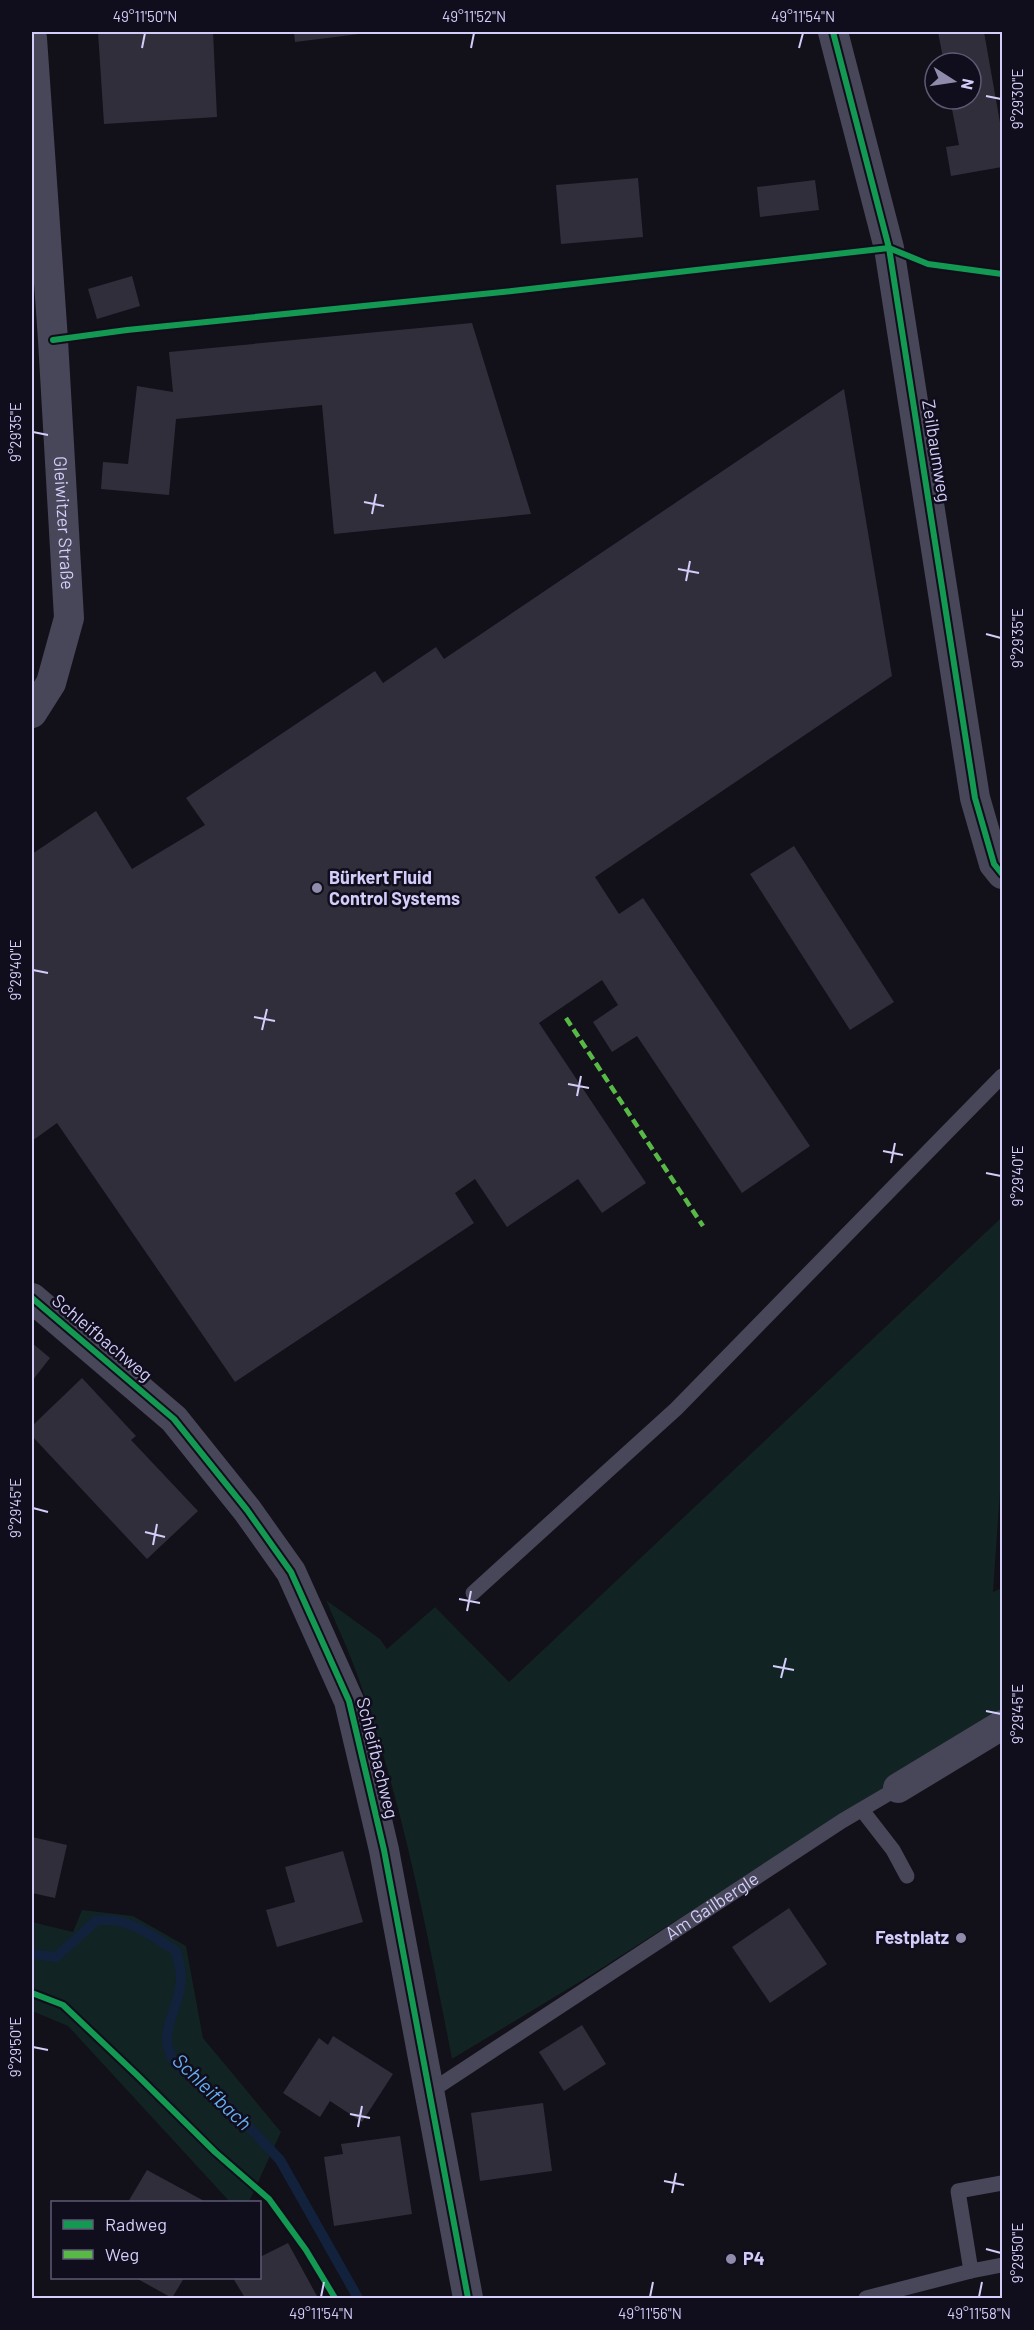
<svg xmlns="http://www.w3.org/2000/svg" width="1034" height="2330" font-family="Barlow,sans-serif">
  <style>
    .green { fill: #112323 }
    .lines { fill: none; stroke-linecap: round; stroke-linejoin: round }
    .stream { stroke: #12223d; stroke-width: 10 }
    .building { fill: #302e3b }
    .service { stroke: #484659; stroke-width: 15 }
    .minor { stroke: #484659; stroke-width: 30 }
    .quiet { stroke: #58b947; stroke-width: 4.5; stroke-dasharray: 9 4.5; stroke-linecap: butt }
    .cycleway-casing { stroke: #100d1c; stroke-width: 10 }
    .cycleway { stroke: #139951; stroke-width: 6 }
    .ticks { fill: none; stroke: #d3cdfa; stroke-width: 2 }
    .poi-dot { fill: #8f8bab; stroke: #100d1c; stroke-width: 2 }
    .labels { text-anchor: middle; stroke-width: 5; stroke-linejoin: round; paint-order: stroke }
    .street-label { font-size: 18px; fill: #d3cdfa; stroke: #100d1c }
    .poi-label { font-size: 18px; font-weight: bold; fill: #d3cdfa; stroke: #100d1c; text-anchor: start }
    .water-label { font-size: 20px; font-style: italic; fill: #65aef0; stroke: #100d1c }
    .neatline { fill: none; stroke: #d3cdfa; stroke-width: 2 }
    .ticks-label { font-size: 15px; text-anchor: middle; fill: #d3cdfa }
  </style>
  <rect width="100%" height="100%" fill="#121018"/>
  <!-- green -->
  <g class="green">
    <path d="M1002 1217V1463L993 1592 1002 1588V1712L591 1975 452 2059C427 1931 402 1800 358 1677 349 1651 337 1626 326 1600L380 1639 387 1649 435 1607 509 1682Z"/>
    <path d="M82 1910 133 1916 186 1946 203 2038 281 2132 249 2202H230L68 2026 32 2011V1922L73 1932Z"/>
  </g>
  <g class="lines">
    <!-- stream -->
    <path class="stream" d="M32 1954 56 1957 96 1921C126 1915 152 1936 176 1951 178 1959 181 1969 181 1978 181 2009 154 2032 175 2063L234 2111 280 2160 358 2298"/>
  </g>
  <!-- building -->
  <g class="building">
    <path d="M98 32H213L217 117 104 124Z"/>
    <path d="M294 32H367V33L295 42Z"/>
    <path d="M938 32H984L1002 134V167L951 176 946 147 959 145 950 99H971V63H944Z"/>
    <path d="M638 178 643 237 561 244 556 185Z"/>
    <path d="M815 180 819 210 760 217 757 187Z"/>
    <path d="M132 276 140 306 97 319 88 289Z"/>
    <path d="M472 323 531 514 334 534 322 405 176 419 169 495 101 489 103 462 128 464 137 386 173 392 169 352Z"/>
    <path d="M844 389 892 676 595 877 619 914 643 898 810 1146 742 1193 637 1036 612 1052 593 1022 618 1005 602 980 539 1023 646 1183 602 1213 578 1179 507 1227 475 1179 455 1193 474 1223 235 1382 57 1123 32 1141V854L96 811 132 869 205 825 186 798 375 671 383 683 436 647 444 659Z"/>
    <path d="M794 846 894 1002 850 1030 750 874Z"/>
    <path d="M32 1343 50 1358 32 1381Z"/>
    <path d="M82 1378 136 1436 131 1440 198 1511 147 1559 32 1436V1426Z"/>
    <path d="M32 1837 67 1845 55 1898 32 1893Z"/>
    <path d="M343 1851 363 1922 277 1947 266 1910 295 1902 285 1867Z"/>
    <path d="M789 1908 827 1964 770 2003 732 1947Z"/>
    <path d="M582 2025 606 2064 564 2091 539 2052Z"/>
    <path d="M333 2036 393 2074 362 2122 330 2101 320 2117 283 2093 319 2038 328 2045Z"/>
    <path d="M543 2103 552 2171 480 2181 471 2113Z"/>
    <path d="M400 2136 412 2214 334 2226 324 2157 343 2154 341 2144Z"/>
    <path d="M147 2170 206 2202H128Z"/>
    <path d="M288 2243 318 2298H245L233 2278H260V2257Z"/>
    <path d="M136 2278H184L172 2298Z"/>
  </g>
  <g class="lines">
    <!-- service -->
    <g class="service">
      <path d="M473 1593 676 1409 1002 1076"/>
      <path d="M862 1810 893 1850 907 1876"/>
      <path id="s1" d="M428 2093 842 1821 898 1788"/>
      <path d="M1002 2183 958 2191 971 2271 1002 2265"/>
      <path d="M866 2298 971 2271"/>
    </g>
    <!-- minor -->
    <g class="minor">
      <path d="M833 32 889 248 975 798 994 864 1002 874"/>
      <path id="s2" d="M32 38 53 340 69 618 51 683 32 713"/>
      <path d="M32 1298 174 1419 247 1510 291 1572 349 1701 384 1850 468 2298"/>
      <path d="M898 1788 1002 1725"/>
    </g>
    <!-- quiet -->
    <path class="quiet" d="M566 1018 703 1226"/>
    <defs>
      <g id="cycleway">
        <path d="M833 32 889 248 975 798 994 864 1002 874"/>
        <path d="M53 340 127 330 512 291 889 248 928 264 1002 274"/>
        <path d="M32 1298 174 1419 247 1510 291 1572 349 1701 384 1850 468 2298"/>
        <path d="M32 1993 63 2005 138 2076 215 2152 269 2199 306 2250 335 2298"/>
      </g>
    </defs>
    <!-- cycleway casing -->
    <use href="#cycleway" class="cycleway-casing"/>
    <!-- cycleway -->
    <use href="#cycleway" class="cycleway"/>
  </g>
  <!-- ticks -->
  <path class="ticks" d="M142 48 145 33M471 48 474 33M799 48 803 33M986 96 1001 99M33 432 48 435M364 502 384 506M372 514 376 494M678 569 699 573M686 581 690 561M986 634 1001 638M33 970 48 973M254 1017 275 1021M262 1030 267 1009M568 1084 589 1088M577 1096 581 1076M883 1151 903 1155M891 1163 895 1143M986 1173 1001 1176M33 1508 48 1512M145 1532 165 1537M153 1545 157 1524M459 1599 480 1603M467 1611 471 1591M773 1666 794 1670M781 1678 786 1658M986 1711 1001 1714M33 2047 48 2050M350 2114 370 2118M358 2127 362 2106M664 2181 684 2185M672 2193 676 2173M986 2249 1001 2253M321 2297 324 2282M650 2297 653 2282M979 2297 982 2282"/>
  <!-- markers -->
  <g class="poi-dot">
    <circle cx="317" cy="888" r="6"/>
    <circle cx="961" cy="1938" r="6"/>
    <circle cx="731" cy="2259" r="6"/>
  </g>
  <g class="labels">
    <!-- street labels -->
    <g class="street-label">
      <text transform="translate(936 451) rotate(81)" y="6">Zeilbaumweg</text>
      <text dy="6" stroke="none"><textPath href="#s2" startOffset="486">Gleiwitzer Straße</textPath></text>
      <text transform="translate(102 1338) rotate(40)" y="6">Schleifbachweg</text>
      <text transform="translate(377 1758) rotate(76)" y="6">Schleifbachweg</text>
      <text dy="6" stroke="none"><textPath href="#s1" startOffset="340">Am Gailbergle</textPath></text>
    </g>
    <!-- poi labels -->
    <g class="poi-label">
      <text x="329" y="884">Bürkert Fluid<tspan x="329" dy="21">Control Systems</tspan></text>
      <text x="949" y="1944" text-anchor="end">Festplatz</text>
      <text x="743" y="2265">P4</text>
    </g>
    <!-- water labels -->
    <g class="water-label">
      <text transform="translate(212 2092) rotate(44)" y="7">Schleifbach</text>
    </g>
  </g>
  <!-- border -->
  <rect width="1034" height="2330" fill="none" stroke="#100d1c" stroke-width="66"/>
  <!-- legend -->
  <rect x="51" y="2201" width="210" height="78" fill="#100d1c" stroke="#5e5a75" stroke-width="1.5"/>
  <rect x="63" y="2220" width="30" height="9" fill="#139951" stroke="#5e5a75" stroke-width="1.5"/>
  <text x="105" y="2231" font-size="18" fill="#d3cdfa">Radweg</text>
  <rect x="63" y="2250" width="30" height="9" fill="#58b947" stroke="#5e5a75" stroke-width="1.5"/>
  <text x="105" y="2261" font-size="18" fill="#d3cdfa">Weg</text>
  <!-- north arrow -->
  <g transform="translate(953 81) rotate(102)"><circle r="28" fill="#100d1c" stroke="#5e5a75" stroke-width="1.5"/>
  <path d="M0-4.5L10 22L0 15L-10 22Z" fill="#8f8bab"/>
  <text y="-9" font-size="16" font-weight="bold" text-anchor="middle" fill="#d3cdfa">N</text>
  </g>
  <rect x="33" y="33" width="968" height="2264" class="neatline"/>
  <g class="ticks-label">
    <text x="145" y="22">49°11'50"N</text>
    <text x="474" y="22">49°11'52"N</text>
    <text x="803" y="22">49°11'54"N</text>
    <text transform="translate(1018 99) rotate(-90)" y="5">9°29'30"E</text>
    <text transform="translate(16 432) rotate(-90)" y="5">9°29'35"E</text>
    <text transform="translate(1018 638) rotate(-90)" y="5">9°29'35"E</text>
    <text transform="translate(16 970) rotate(-90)" y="5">9°29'40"E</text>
    <text transform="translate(1018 1176) rotate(-90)" y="5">9°29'40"E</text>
    <text transform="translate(16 1508) rotate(-90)" y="5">9°29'45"E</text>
    <text transform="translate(1018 1714) rotate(-90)" y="5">9°29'45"E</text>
    <text transform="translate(16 2047) rotate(-90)" y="5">9°29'50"E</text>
    <text transform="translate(1018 2253) rotate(-90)" y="5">9°29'50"E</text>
    <text x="321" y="2319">49°11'54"N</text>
    <text x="650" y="2319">49°11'56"N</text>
    <text x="979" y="2319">49°11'58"N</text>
  </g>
</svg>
